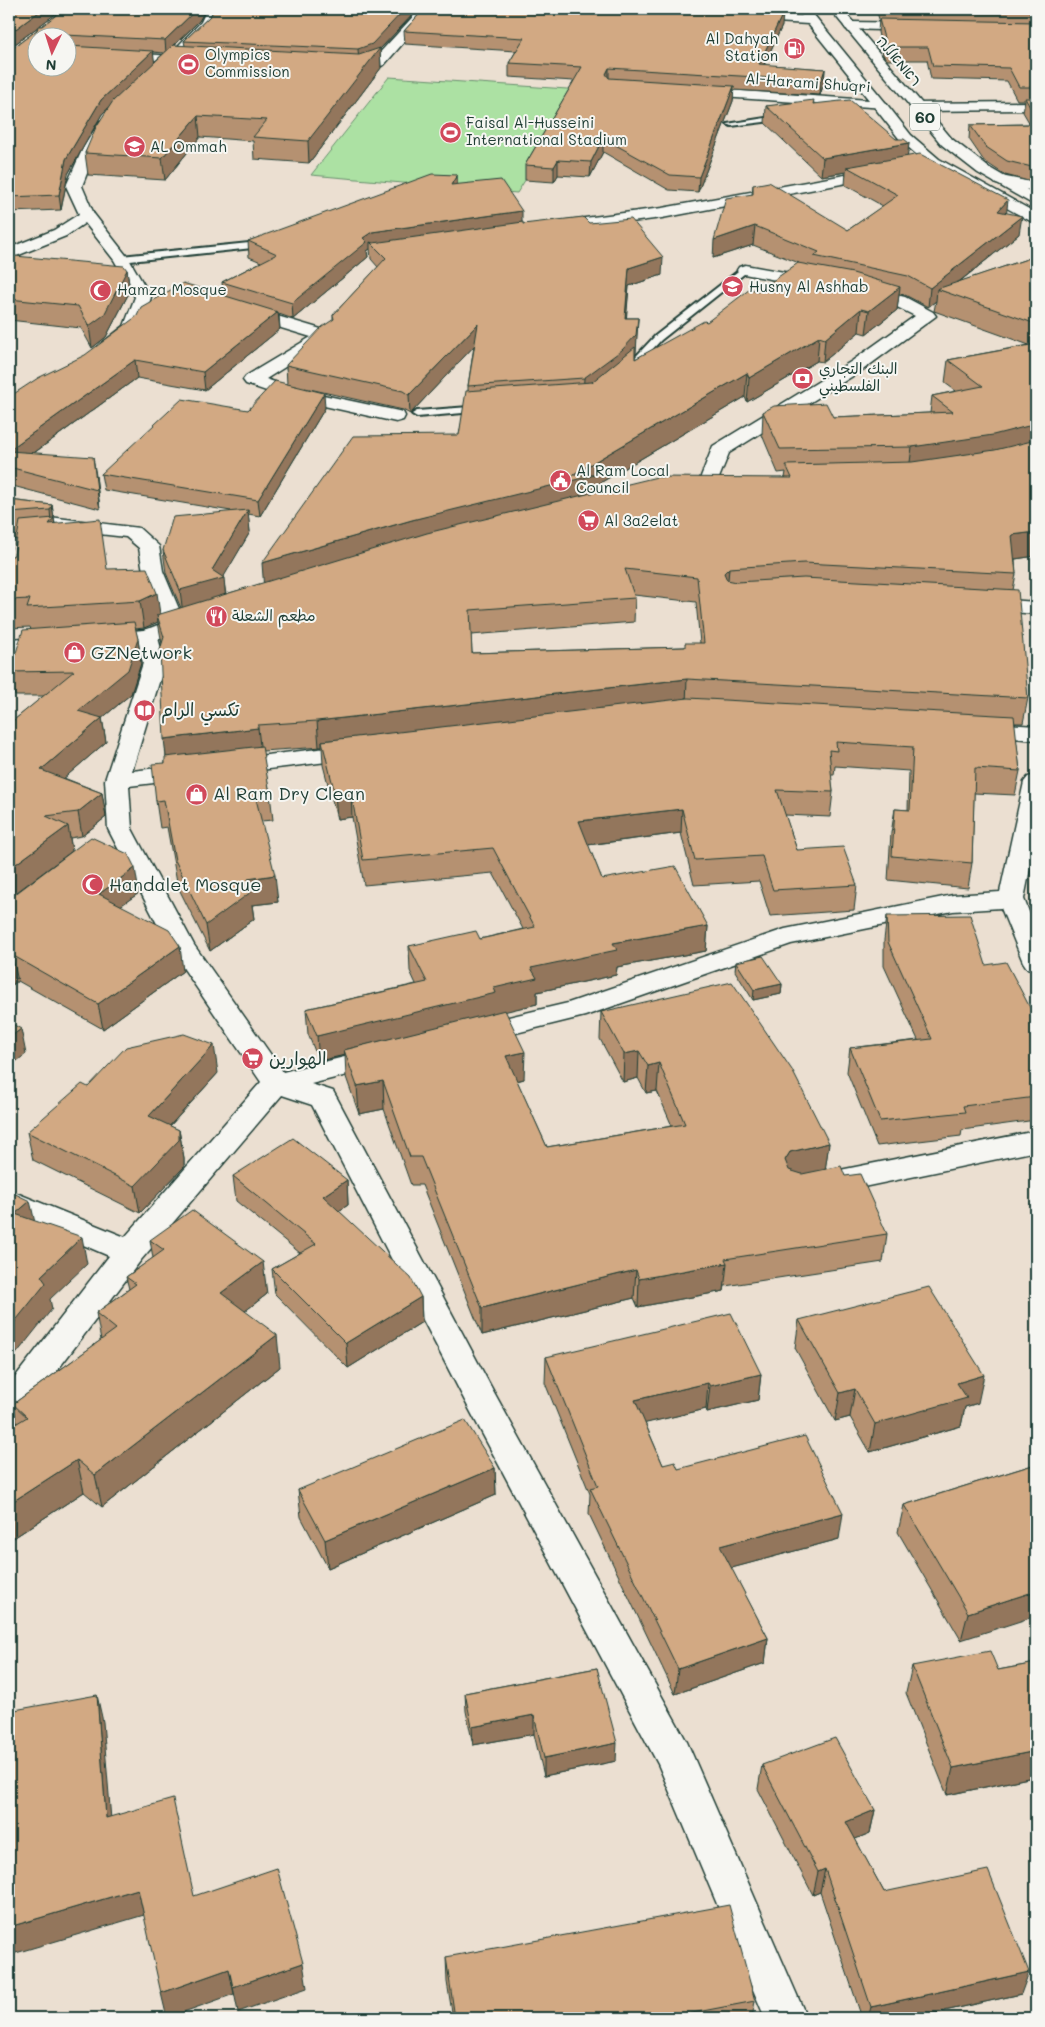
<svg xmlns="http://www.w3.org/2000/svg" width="1045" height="2027" font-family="Mali,'Playpen Sans Arabic','Playpen Sans Hebrew',sans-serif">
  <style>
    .green { fill: #ace1a3; stroke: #668f6c }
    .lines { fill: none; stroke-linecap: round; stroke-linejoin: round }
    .lane-casing { stroke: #1f3d34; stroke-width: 4 }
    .street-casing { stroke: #1f3d34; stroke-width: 3 }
    .secondary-casing { stroke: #1f3d34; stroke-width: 3 }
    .highway-casing { stroke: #1f3d34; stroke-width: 3 }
    .lane { fill: #f6f6f2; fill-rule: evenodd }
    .street { fill: #f6f6f2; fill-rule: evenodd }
    .secondary { fill: #f6f6f2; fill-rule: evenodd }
    .highway { fill: #f6f6f2; fill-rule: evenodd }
    .wall { fill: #b59171; stroke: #1f3d34; fill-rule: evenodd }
    .shaded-wall { fill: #93765c; stroke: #1f3d34 }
    .building { fill: #d2a983; stroke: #1f3d34; fill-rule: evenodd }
    .labels { text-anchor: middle; stroke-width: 4; stroke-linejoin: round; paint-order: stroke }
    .far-poi-label { font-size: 15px; fill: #1f3d34; stroke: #f6f6f2; text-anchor: start }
    .far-street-label { font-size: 15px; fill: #1f3d34; stroke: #f6f6f2 }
    .shield { fill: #f6f6f2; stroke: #60746d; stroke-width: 1 }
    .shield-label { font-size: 16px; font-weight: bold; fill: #1f3d34 }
    .poi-label { font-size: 18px; fill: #1f3d34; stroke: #f6f6f2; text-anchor: start }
  </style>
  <rect width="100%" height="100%" fill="#ebdfd1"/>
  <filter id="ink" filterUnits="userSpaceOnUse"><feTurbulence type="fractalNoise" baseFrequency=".02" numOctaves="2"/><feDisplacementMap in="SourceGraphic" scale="10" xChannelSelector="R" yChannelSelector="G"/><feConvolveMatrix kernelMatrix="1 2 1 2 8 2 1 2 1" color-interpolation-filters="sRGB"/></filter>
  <g filter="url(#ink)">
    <!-- green -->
    <path class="green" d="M389 77 582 90 517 193 311 175Z"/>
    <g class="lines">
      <defs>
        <g id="lane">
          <path d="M784 115H787V119L731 126 727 124Z"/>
          <path d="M259 242 262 243V247L121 262 117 259 121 256Z"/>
          <path d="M742 268 749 270 661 340 632 371H626V367L655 336Z"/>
          <path d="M482 406 487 409 486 411 417 417 412 414 417 411Z"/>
        </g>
        <g id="street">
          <path d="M207 9H219L211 27 190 48H180L179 45 201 22Z"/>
          <path d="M420 9H433L384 65 360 73 341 71 339 68 341 65H359L374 59Z"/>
          <path d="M797 9H809L885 102 887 105 885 108 692 95 690 92 697 88 869 100 808 24 746 20 740 16 746 12 802 16Z"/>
          <path d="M850 22 915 23 921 27 915 31 846 29 844 26Z"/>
          <path d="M68 50 195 57 202 61 195 65 68 58Z"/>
          <path d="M1036 102V110L917 111 910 107 917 103Z"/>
          <path d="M105 120 112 124 97 148 82 186 94 214 129 259 151 297C148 307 145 318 141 328 135 339 115 351 104 348L101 344 124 326 135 297 114 260 85 223 66 236 9 259V248L54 230 79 214 66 186 83 148 100 121Z"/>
          <path d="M884 168 891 172 889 175 662 218 554 232 546 227 554 222 662 208Z"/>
          <path d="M1001 176 1036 183V191L996 184 993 181Z"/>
          <path d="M745 265 818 278 824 279 826 283 824 287 818 288 739 273 737 270 739 267Z"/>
          <path d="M862 287 905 297 933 312 936 316 864 369 729 453 717 483H703L700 479 713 446 852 361 915 316 893 305 856 296 854 292 856 288Z"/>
          <path d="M244 306 331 332 334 336 266 379 295 389 403 412 405 416 403 420 396 422 284 397 246 384 243 380 246 376 311 337 238 315 236 311 238 307Z"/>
          <path d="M983 598 1036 602V614L975 609 972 604 975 599Z"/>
          <path d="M148 629 156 631 165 663 132 771 360 744 368 746 372 751 368 756 360 758 129 786 132 829 194 945 283 1072 381 1048 391 1050 395 1057 391 1064 311 1084 333 1091 337 1098 490 1385 687 1742 807 2018H765L658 1764 466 1403 312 1105 282 1095 141 1260 21 1418 9 1422V1385L109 1256 9 1213V1190L125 1237 261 1082 169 947 108 829 105 780 143 663 137 636 140 631Z"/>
          <path d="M978 722 1036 726V740L970 734 966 729 970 724Z"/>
          <path d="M1036 775V839L1024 899 1036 930V970L1027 968 1023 962 1001 908 953 911 791 944 585 1016 476 1043 466 1041 462 1034 466 1027 568 1003 785 929 953 895 1000 892 1024 782 1028 777Z"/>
          <path d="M1036 1131V1151L825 1195 814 1192 810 1184 814 1176 825 1173Z"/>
        </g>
        <g id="secondary">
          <path d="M880 101 885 102 911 135 939 159 1036 213V224L929 165 901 141 875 108 873 105 875 102Z"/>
          <path d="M9 512 139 528 159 546 163 571 182 616 194 613 202 614 205 619 202 624 148 643 100 646 92 644 89 639 92 634 145 630 163 623 143 571 139 548 126 537 9 524Z"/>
          <path d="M55 636 63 638 66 643 63 648 9 653V639Z"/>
        </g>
        <path id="highway" d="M830 9H842L952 139 988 167 1036 195V206L978 173 942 145Z"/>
      </defs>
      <!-- lane casing -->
      <use href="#lane" class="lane-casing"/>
      <!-- street casing -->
      <use href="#street" class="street-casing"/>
      <!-- secondary casing -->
      <use href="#secondary" class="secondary-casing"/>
      <!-- highway casing -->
      <use href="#highway" class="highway-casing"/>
      <!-- lane -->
      <use href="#lane" class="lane"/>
      <!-- street -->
      <use href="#street" class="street"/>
      <!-- secondary -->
      <use href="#secondary" class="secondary"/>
      <!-- highway -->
      <use href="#highway" class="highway"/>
    </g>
    <!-- wall -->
    <g class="wall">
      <path d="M9 9H62L39 26H42L64 9H206L199 21 175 45 185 46 184 41 211 15 214 9H418L380 49 381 68 309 163 254 159 253 141 200 137 165 180 88 175 85 153 108 109 102 114 68 174 61 210 9 212V48H13L37 30 38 27 15 44H9ZM38 38H68V68ZM153 52 164 53 154 62Z"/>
      <path d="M424 9H773V12L782 26 764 65 825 69 824 83 820 95 733 90V101L698 192 669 190 603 152 590 177 558 175 554 182 525 180V165L574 81 509 77V63L516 51 405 44 404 31Z"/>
      <path d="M876 9H1036V183L1005 175 984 161 969 139 970 125 1030 124 1023 112 1025 100H1017L1007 81 931 79 927 60H887L883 55 878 32 879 19Z"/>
      <path d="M814 103 896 139 909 143 907 156 1006 212 1019 234 959 282 1036 256V556L1015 559 1016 574 1013 590 1028 698 1023 723H1014L1020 771 1015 795 974 793 972 863 968 888 888 880 891 833 895 809 908 810 909 771 835 766 834 775H831L833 792 830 817 785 815 797 850 857 885 854 910 770 916 759 881 694 885 681 833 588 845 602 879 708 926 706 951 617 967 616 975 537 992V1004L505 1011 524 1079 517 1081 547 1147 672 1126 657 1091 646 1093 638 1078 623 1082 600 1039 601 1012 829 1143 825 1169 845 1176 887 1234 883 1262 725 1286 724 1291 638 1307 634 1298 482 1335 422 1185H411L384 1109 359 1114 346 1077 345 1055 319 1061 308 1034 306 1009 416 984 410 971 409 946 480 939 523 929 493 873 364 885 352 817 337 819 323 765 322 747 262 751 270 794 273 820 261 821 278 902 252 905 254 919 210 951 178 887 167 827 160 828 156 801 166 757 162 644 158 622 144 628 135 629 138 639 141 663 131 694 102 718 106 742 64 778 102 793 106 817 82 836 70 838 72 851 13 895 139 893 121 905 183 971 103 1029 18 981 9 987V724L44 696H15L10 672 31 630 30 627 9 628V558L14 555 17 539 13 540 9 556V500L52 505 55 524 160 615 181 608 166 573 163 550 231 511 104 490 101 474 248 410 287 384 286 365 333 320V315L378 267 371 259 370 249 367 251 368 257 293 319 279 314 280 329 205 390 137 378 34 453 96 476 100 509 9 485V397L223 295 222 282 261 262 249 257 248 241 457 175V184L523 224 589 223 662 275 629 286 626 318H638L635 359 707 322 758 291 799 263 753 245 713 258 752 194 753 185 848 230 883 206 845 185 846 172 821 176 765 123 766 106ZM899 294 905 295 928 307 936 301 934 311 1029 345 948 360 945 383 956 391 932 396 930 413 833 417 763 412 762 435 778 473 786 472 785 478 595 492V486L745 397 747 402 817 361 823 362 859 332 866 334 897 310ZM474 346 468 386V391L459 435 264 583 226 594 223 577 250 532 248 514 260 516 325 408 305 388 403 410 410 414ZM634 595 696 602 700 643 685 647 472 653 471 635 634 622 635 598Z"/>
      <path d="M9 261 127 270 130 291 106 337 92 348 81 328 9 320Z"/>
      <path d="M887 916 986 965 1036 1019V1120L962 1130 961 1136 877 1146 847 1072 850 1048 918 1040 884 966V940Z"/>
      <path d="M736 962 782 984 781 994 753 1000 735 971Z"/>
      <path d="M218 1073 170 1126 179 1130 184 1158V1167L140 1213 33 1160 27 1132 88 1087Z"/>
      <path d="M233 1176 347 1180 348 1205 339 1211 421 1297 422 1322 348 1368 275 1294 272 1269 300 1253 236 1201Z"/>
      <path d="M150 1240 267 1294 245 1311 280 1367 102 1507 84 1492 9 1541V1428L17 1423 13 1404 101 1340 96 1313 129 1289 126 1277 153 1258Z"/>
      <path d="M1036 1255V1272L1033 1267Z"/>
      <path d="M799 1320 978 1403 965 1407 961 1426 870 1452 850 1417 835 1421 795 1348Z"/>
      <path d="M546 1357 761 1374 758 1400 707 1412 706 1409 645 1423 663 1465 678 1469 839 1539 731 1568 768 1638 765 1663 675 1694 589 1514 590 1494 545 1383Z"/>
      <path d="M1036 1464 961 1640 898 1532 904 1505Z"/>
      <path d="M495 1468 496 1495 328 1568 301 1517 298 1490Z"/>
      <path d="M1036 1663V1786L1033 1777 947 1795 906 1693 912 1666 998 1670Z"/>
      <path d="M597 1668 616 1761 544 1776 534 1734 473 1745 466 1711 465 1693Z"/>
      <path d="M762 1765 875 1810 870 1833 855 1839 884 1892 1021 1994 913 2018H862L820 1892 813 1895 758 1789Z"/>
      <path d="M446 1957 755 2001 752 2018H453L447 1982Z"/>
    </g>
    <!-- shaded-wall -->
    <g class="shaded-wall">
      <path d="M43 9H62L15 44 13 31Z"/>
      <path d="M197 9H206L199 21 166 53 165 40Z"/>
      <path d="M405 9H418L380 49 381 68 309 163 308 141 359 63 358 49Z"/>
      <path d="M783 13 782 26 758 78 759 64Z"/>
      <path d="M153 51 155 65 102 114 68 174 61 210 59 195 66 159 101 100Z"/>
      <path d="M609 68V82L606 74Z"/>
      <path d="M825 69 824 83 820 95 821 81Z"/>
      <path d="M734 86 733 101 698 192 699 177Z"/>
      <path d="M198 116 200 137 165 180 162 158Z"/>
      <path d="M603 138V152L590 177 591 162Z"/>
      <path d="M909 143 907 161 847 167 846 172 821 176 823 158Z"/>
      <path d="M558 160V175L554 182V167Z"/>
      <path d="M457 175V190L451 185Z"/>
      <path d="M1008 200 1006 218 998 211Z"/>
      <path d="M522 211V226L375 247 370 242V249L367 251 368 257 293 319 292 303 363 238 372 232Z"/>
      <path d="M1022 216 1019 234 946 292 937 289 936 301 928 307 930 288Z"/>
      <path d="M755 226 753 245 713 258 714 240Z"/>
      <path d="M663 257 662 275 629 286 625 336V318L629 268Z"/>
      <path d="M127 270 130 291 106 337 92 348 89 326Z"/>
      <path d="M900 287 897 310 866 334 869 311Z"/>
      <path d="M861 309 859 332 823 362 825 339Z"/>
      <path d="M278 312 280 329 205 390 203 372Z"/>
      <path d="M638 318 636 354 583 397 584 378Z"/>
      <path d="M478 324V342L410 414 409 395Z"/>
      <path d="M819 337 817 361 747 402 749 378Z"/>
      <path d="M135 360 137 378 13 468 9 450Z"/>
      <path d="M747 373 745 397 595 486 594 500 264 590 262 563 412 520 572 475Z"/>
      <path d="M324 393 325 408 260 516 258 500Z"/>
      <path d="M1036 424V442L909 470 912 447Z"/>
      <path d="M93 457 96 476 100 509 97 490Z"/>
      <path d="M52 505 58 545 49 524 51 522 50 510Z"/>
      <path d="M248 510 250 532 223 578H224L226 601 183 614 180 590 212 570Z"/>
      <path d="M9 517 13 540 9 556Z"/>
      <path d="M1036 532V556L1008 560 1012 535Z"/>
      <path d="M729 568 727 592 724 573Z"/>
      <path d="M157 593 161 621 157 615 158 622 144 628 140 601Z"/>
      <path d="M138 639 141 663 131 694 82 735 78 711Z"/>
      <path d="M687 679 686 704 322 741V747H319L317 721Z"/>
      <path d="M102 718 106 742 46 794 41 770Z"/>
      <path d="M258 728 261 754 167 765 164 739Z"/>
      <path d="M351 792 352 817 337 819 335 794Z"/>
      <path d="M102 793 106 817 82 836 78 812Z"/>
      <path d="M682 809 681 833 578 846 579 821Z"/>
      <path d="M68 826 72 851 9 898V869Z"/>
      <path d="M135 868 139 893 103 918 99 894Z"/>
      <path d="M275 875 278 902 252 905 254 919 210 951 206 925 248 879Z"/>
      <path d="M708 926 706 951 617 967 616 975 537 992V1004L344 1050 345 1055 319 1061 317 1036 494 988 531 968 613 943Z"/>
      <path d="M180 946 183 971 103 1029 98 1004Z"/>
      <path d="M12 955 18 981 9 987V958Z"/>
      <path d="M782 984 781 994 753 1000 754 990Z"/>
      <path d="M21 1029 26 1054 9 1067V1038Z"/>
      <path d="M214 1045 218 1073 154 1143 149 1116Z"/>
      <path d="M639 1051 638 1078 623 1082 624 1054Z"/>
      <path d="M525 1052 524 1079 507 1083 506 1056Z"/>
      <path d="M659 1063 657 1091 646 1093 648 1066Z"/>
      <path d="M383 1081 384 1109 359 1114 357 1086Z"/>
      <path d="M179 1130 184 1158V1167L140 1213 135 1186Z"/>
      <path d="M829 1143 825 1171 787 1179 785 1160 790 1152Z"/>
      <path d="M347 1180 348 1205 325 1220 323 1196Z"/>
      <path d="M30 1201 36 1227 15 1214Z"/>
      <path d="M82 1237 87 1264 50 1299 52 1309 9 1363V1329L41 1276Z"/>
      <path d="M263 1262 267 1294 226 1326 221 1293Z"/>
      <path d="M727 1263 724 1291 638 1307 639 1279Z"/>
      <path d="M636 1270 634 1298 482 1335V1308Z"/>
      <path d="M421 1297 422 1322 348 1368 346 1343Z"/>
      <path d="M277 1335 280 1367 102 1507 95 1475Z"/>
      <path d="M761 1374 758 1400 707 1412 710 1386Z"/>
      <path d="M984 1375 978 1403 965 1407 961 1426 870 1452 875 1424 957 1383Z"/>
      <path d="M708 1383 706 1409 634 1426 635 1400Z"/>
      <path d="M855 1389 850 1417 835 1421 840 1393Z"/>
      <path d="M77 1460 84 1492 9 1541V1504Z"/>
      <path d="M495 1468 496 1495 328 1568 325 1540Z"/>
      <path d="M843 1513 839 1539 717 1572 720 1546Z"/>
      <path d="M1036 1591V1616L961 1640 968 1613Z"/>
      <path d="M768 1638 765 1663 675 1694 678 1669Z"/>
      <path d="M97 1695 103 1722 113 1844 106 1818Z"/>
      <path d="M534 1715V1734L473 1745 472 1727Z"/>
      <path d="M617 1743 616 1761 544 1776V1758Z"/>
      <path d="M1036 1751V1765L1033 1777 947 1795 953 1768Z"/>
      <path d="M875 1810 870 1833 841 1845 846 1822Z"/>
      <path d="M825 1869 820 1892 813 1895 818 1872Z"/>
      <path d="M138 1889 144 1915 9 1955V1927Z"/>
      <path d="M303 1963 307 1988 238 2012 233 1987Z"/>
      <path d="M229 1969 234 1994 167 2018 161 1993Z"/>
      <path d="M1029 1972 1021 1994 913 2018H868L871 2007Z"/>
    </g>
    <!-- building -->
    <g class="building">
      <path d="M9 9H43L13 31 9 30Z"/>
      <path d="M64 9H197L165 40 65 35V38H38V68H68V46L153 51 101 100 66 159 59 195 9 197V48H13L37 30 38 26H42Z"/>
      <path d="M214 9H405L372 44 358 49 184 41 211 15Z"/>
      <path d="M424 9H724L783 13 759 64 825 69 821 81 609 68 606 74 609 78 734 86 699 177 670 175 603 138 591 162 558 160 554 167 525 165 582 67 509 63 524 38 404 31Z"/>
      <path d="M926 9H1036V10Z"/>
      <path d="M879 19 1036 22V87H1019L1009 68 933 66 928 47H889L885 42Z"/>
      <path d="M173 45 359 55 380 48 308 141 253 137 267 120 198 116 162 158 85 153 96 127 113 101Z"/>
      <path d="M1025 98H1036V118Z"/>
      <path d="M814 100 813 104 850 100 896 139H904L909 143 823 158 766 106Z"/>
      <path d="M1036 124V168L1007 161 986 147 970 125Z"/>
      <path d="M920 154 1008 200 998 211 1022 216 930 288 908 276 814 256 819 252 755 226 714 240 726 198 753 194V185L769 182 848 230 898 195 847 167Z"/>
      <path d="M432 174 457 175 451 185 501 180 522 211 372 232 363 238 367 242 292 303 222 282 277 254 248 241Z"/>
      <path d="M583 217 589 223 631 219 663 257 629 268 625 318H638L636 335 622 350 584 378 468 386 478 324 409 395 403 391 286 365 322 327 334 319 333 315 386 258 370 242 373 243 523 222V224Z"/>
      <path d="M15 256 124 266 127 270 104 315 89 326 78 306 9 299V261Z"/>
      <path d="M1036 256V324L937 289Z"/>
      <path d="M798 263 853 273 900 287 869 311 861 309 825 339 819 337 749 378 747 373 572 475H595L412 520 262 563 353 436 459 435 466 391 592 382 635 347V359L704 321 707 322 750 289 758 291Z"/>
      <path d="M183 283 278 312 203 372 135 360 9 450V397L38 378 85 355 137 316 141 307Z"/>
      <path d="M1036 344V424L993 435 912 447 780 449 763 412 774 406 826 403 833 417 953 412 932 396 983 386 948 360Z"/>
      <path d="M275 381 324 393 258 500 101 474 182 399 248 410Z"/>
      <path d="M1036 440V532L1012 535 1016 574 804 563 729 568 724 573 727 580 737 582 804 578 1018 590 1028 698 687 679 317 721 258 725V728L164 739 160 650 164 637 157 615 427 533 657 477 792 478 786 465 912 462 995 450ZM625 569 697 577 704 643H685V647L472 653 470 610 635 598Z"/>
      <path d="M9 451 93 457 97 490 9 467Z"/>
      <path d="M9 500 52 505 50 510 9 513Z"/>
      <path d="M248 510 212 570 224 578 180 590 163 550 173 517Z"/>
      <path d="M54 518 49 524 100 519 107 569 147 568 157 593 140 601 27 608 30 599 9 600V558L14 555 20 521Z"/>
      <path d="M134 622 138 639 128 670 78 711 102 718 41 770 102 793 78 812 46 816 68 826 9 869V724L74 671 10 672 23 630Z"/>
      <path d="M688 698 1014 716 1020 771 975 768 972 863 892 856 895 809 910 810 913 747 836 742 837 751 829 750 833 792 777 790 797 850 843 847 857 885 773 890 762 856 695 860 682 809 579 821 602 879 675 866 708 926 613 943 617 950 531 968 537 978 494 988 496 993 317 1036 306 1009 427 982 409 946 476 931 480 939 535 927 493 848 363 860 351 792 335 794 322 741Z"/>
      <path d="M262 746 270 794 255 795 275 875 248 879 251 892 206 925 175 860 164 800 156 801 152 764 165 763V757Z"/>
      <path d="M91 837 128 854 135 868 99 894 169 930 180 946 98 1004 12 955 9 958V896L14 895Z"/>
      <path d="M970 915 986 965 1006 962 1036 1019V1097L963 1106 965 1112 880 1121 850 1048 932 1039 888 942 887 916Z"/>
      <path d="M763 956 782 984 754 990 736 962Z"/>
      <path d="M732 982 792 1070 829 1143 790 1152 785 1160 789 1170 802 1174 841 1166 845 1176 860 1174 887 1234 725 1259 727 1263 639 1279 636 1270 482 1308 421 1157H410L383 1081 357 1086 344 1050 505 1010 525 1052 506 1056 547 1147 685 1124 659 1063 648 1066 639 1051 624 1054 601 1012Z"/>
      <path d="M9 1022 21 1029 9 1038Z"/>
      <path d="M184 1034 214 1045 149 1116 179 1130V1140L135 1186 27 1132 82 1084 88 1087 126 1047Z"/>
      <path d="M293 1138 347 1180 323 1196 411 1278 421 1297 346 1343 272 1269 316 1244 233 1176Z"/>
      <path d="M9 1191 30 1201 15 1214 82 1237 41 1276 46 1283 9 1329Z"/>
      <path d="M192 1210 263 1262 221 1293 277 1335 95 1475 77 1460 9 1504V1428L27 1417 13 1404 116 1329 96 1313 136 1284 126 1277 164 1250 150 1240Z"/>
      <path d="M929 1287 984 1375 957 1383 967 1398 875 1424 855 1389 840 1393 799 1320Z"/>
      <path d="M731 1313 761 1374 710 1386 708 1383 635 1400 663 1465 675 1462 678 1469 805 1436 843 1513 720 1546 768 1638 678 1669 590 1488 598 1486 546 1357Z"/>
      <path d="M465 1420 495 1468 325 1540 298 1490Z"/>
      <path d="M1036 1464V1591L968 1613 904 1505Z"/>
      <path d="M990 1651 998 1670 1036 1663V1751L953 1768 912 1666Z"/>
      <path d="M597 1668 617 1743 544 1758 534 1715 472 1727 465 1693Z"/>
      <path d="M97 1695 106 1818 173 1799 194 1896 277 1868 303 1963 233 1987 229 1969 161 1993 138 1889 9 1927V1711Z"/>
      <path d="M835 1738 875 1810 846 1822 884 1892 988 1870 1029 1972 871 2007 825 1869 818 1872 762 1765Z"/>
      <path d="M729 1905 755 2001 666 2018H455L446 1957Z"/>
    </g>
  </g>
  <!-- icons -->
  <defs>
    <symbol id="fuel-disc" viewBox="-11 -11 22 22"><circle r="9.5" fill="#d1495b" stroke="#f6f6f2"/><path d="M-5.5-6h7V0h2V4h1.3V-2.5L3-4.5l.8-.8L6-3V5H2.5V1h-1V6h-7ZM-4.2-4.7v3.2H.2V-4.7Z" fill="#fff"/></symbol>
    <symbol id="stadium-disc" viewBox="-11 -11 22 22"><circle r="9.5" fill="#d1495b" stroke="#f6f6f2"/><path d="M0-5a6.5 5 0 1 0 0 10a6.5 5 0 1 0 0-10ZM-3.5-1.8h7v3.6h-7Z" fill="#fff"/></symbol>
    <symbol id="university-disc" viewBox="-11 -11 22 22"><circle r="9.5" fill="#d1495b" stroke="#f6f6f2"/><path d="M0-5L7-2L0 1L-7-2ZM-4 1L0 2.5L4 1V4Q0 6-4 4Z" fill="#fff"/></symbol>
    <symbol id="school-disc" viewBox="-11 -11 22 22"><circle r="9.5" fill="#d1495b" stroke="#f6f6f2"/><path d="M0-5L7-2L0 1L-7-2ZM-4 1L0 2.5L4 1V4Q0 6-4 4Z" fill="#fff"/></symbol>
    <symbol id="mosque-disc" viewBox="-11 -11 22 22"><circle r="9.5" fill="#d1495b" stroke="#f6f6f2"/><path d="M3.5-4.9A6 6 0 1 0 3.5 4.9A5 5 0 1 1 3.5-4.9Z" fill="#fff"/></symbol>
    <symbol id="bank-disc" viewBox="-11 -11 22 22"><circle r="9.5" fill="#d1495b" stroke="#f6f6f2"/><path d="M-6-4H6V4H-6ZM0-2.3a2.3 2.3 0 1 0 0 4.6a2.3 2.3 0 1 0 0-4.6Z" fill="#fff"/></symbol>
    <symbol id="civic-disc" viewBox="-11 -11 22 22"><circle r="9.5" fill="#d1495b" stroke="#f6f6f2"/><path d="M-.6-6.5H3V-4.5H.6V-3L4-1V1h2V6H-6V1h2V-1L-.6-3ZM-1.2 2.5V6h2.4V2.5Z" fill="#fff"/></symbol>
    <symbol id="supermarket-disc" viewBox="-11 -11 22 22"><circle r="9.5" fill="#d1495b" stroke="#f6f6f2"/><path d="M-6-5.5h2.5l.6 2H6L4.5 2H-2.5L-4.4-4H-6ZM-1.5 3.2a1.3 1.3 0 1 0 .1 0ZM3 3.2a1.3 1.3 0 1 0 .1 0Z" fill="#fff"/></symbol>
    <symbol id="restaurant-disc" viewBox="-11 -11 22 22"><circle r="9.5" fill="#d1495b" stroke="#f6f6f2"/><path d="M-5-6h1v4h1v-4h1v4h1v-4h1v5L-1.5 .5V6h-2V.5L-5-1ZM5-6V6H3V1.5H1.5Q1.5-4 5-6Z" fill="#fff"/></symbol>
    <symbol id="shop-disc" viewBox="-11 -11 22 22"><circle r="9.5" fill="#d1495b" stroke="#f6f6f2"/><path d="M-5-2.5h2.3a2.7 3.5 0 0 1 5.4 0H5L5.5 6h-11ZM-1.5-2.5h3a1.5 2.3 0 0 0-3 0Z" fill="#fff"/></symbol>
    <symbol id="library-disc" viewBox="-11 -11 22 22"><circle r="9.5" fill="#d1495b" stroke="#f6f6f2"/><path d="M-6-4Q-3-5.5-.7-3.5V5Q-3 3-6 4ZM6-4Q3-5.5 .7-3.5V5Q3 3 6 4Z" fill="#fff"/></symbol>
  </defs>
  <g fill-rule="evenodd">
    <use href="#fuel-disc" x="782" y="36" width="25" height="25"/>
    <use href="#stadium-disc" x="176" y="52" width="25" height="25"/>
    <use href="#stadium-disc" x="438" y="120" width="25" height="25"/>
    <use href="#university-disc" x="122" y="134" width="25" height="25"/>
    <use href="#school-disc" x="720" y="274" width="25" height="25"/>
    <use href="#mosque-disc" x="88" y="278" width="25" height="25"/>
    <use href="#bank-disc" x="790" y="366" width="25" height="25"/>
    <use href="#civic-disc" x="548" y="468" width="25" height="25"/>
    <use href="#supermarket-disc" x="576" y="508" width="25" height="25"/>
    <use href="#restaurant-disc" x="204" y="604" width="25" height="25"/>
    <use href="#shop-disc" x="62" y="640" width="25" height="25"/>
    <use href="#library-disc" x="132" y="698" width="25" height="25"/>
    <use href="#shop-disc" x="184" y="782" width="25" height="25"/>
    <use href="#mosque-disc" x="80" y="872" width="25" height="25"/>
    <use href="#supermarket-disc" x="240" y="1046" width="25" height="25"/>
  </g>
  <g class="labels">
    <!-- far-poi labels -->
    <g class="far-poi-label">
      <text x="778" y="44" text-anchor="end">Al Dahyah<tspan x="778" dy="17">Station</tspan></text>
      <text x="205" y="60">Olympics<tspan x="205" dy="17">Commission</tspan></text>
      <text x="466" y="128">Faisal Al-Husseini<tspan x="466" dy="17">International Stadium</tspan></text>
      <text x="150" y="152">AL Ommah</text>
      <text x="749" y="292">Husny Al Ashhab</text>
      <text x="117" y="295">Hamza Mosque</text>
      <text x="819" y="374">البنك التجاري<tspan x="819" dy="17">الفلسطيني</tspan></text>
      <text x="576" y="476">Al Ram Local<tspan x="576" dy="17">Council</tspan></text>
      <text x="604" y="526">Al 3a2elat</text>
      <text x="232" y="621">مطعم الشعلة</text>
    </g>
    <!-- far-street labels -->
    <g class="far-street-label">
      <text transform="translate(899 61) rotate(50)" y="5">ראמאללה</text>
      <text transform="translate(808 83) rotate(4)" y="5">Al-Harami Shuqri</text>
    </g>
    <!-- shield labels -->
    <rect class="shield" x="910" y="103.5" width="30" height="27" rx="4"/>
    <g class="shield-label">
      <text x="925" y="123">60</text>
    </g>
    <!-- poi labels -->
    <g class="poi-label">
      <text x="91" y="659">GZNetwork</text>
      <text x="161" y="716">تكسي الرام</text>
      <text x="213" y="800">Al Ram Dry Clean</text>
      <text x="109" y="891">Handalet Mosque</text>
      <text x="269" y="1065">الهوارين</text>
    </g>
  </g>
  <!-- margin -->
  <rect width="1045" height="2027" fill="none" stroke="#f6f6f2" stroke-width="30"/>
  <rect x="15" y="15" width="1015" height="1997" fill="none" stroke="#1f3d34" stroke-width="2" filter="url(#ink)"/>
  <!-- north arrow -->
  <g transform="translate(52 52) rotate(184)"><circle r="24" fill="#f6f6f2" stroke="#a0aca6"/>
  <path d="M0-4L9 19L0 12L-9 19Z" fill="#d1495b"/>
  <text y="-8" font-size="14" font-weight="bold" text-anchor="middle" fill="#1f3d34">N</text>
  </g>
</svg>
